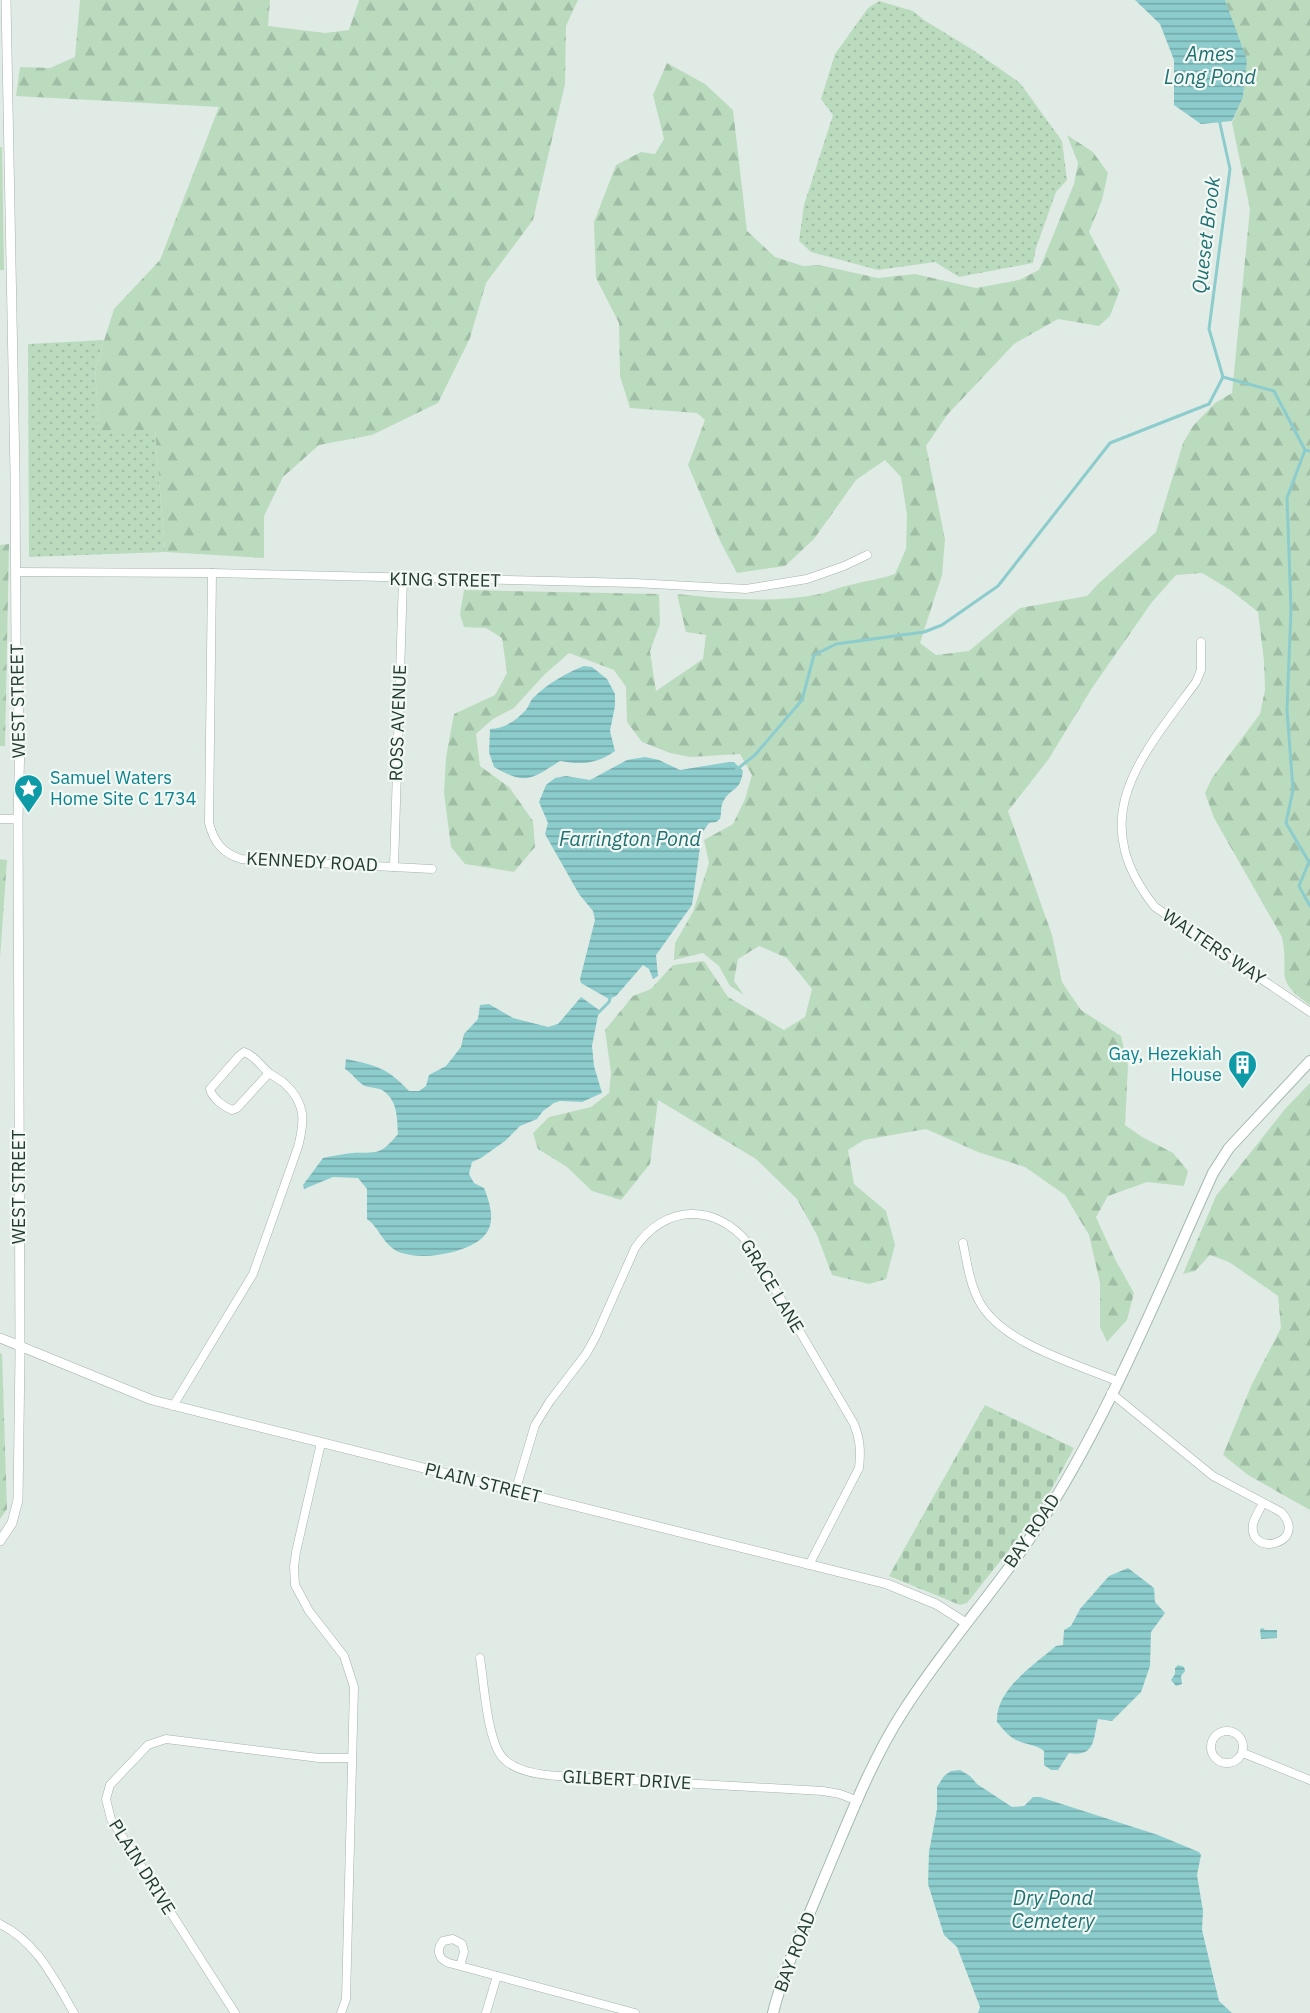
<svg xmlns="http://www.w3.org/2000/svg" width="1310" height="2013" font-family="'IBM Plex Sans',sans-serif">
  <style>
    .grass { fill: url(#grass-dots) }
    .forest { fill: url(#forest-firs) }
    .cemetery { fill: url(#cemetery-stones) }
    .park { fill: #bbdbbf }
    .water { fill: url(#water-rules) }
    .lines { fill: none; stroke-linecap: round; stroke-linejoin: round }
    .stream { stroke: #8ccccd; stroke-width: 3 }
    .minor-casing { stroke: #a4b3ab; stroke-width: 9 }
    .tertiary-casing { stroke: #a4b3ab; stroke-width: 10 }
    .secondary-casing { stroke: #a3b9ae; stroke-width: 12 }
    .minor { stroke: #fff; stroke-width: 8 }
    .tertiary { stroke: #fff; stroke-width: 9 }
    .secondary { stroke: #fff; stroke-width: 10 }
    .labels { text-anchor: middle; stroke-width: 4.5; stroke-linejoin: round; paint-order: stroke }
    .street-label { font-size: 18px; fill: #233b31; stroke: #f2f8f4 }
    .culture-label { font-size: 18px; fill: #0d838f; stroke: #f2f8f4; text-anchor: start }
    .water-label { font-size: 20px; font-style: italic; fill: #217173; stroke: #f2f8f4 }
  </style>
  <defs>
    <pattern id="grass-dots" width="8" height="8" patternUnits="userSpaceOnUse" patternTransform="scale(1.5)"><rect width="8" height="8" fill="#bbdbbf"/><path d="M2 2h.1M6 6h.1" fill="none" stroke="#a0bda5" stroke-width="1.8" stroke-linecap="round"/></pattern>
    <pattern id="forest-firs" width="22" height="20" patternUnits="userSpaceOnUse" patternTransform="scale(1.5)"><rect width="22" height="20" fill="#bbdbbf"/><path d="M5 1l3.5 6h-7zM16 11l3.5 6h-7z" fill="#a0bda5"/></pattern>
    <pattern id="cemetery-stones" width="16" height="16" patternUnits="userSpaceOnUse" patternTransform="scale(1.5)"><rect width="16" height="16" fill="#bbdbbf"/><path d="M2 7V4a2 2 0 0 1 4 0v3zM10 15v-3a2 2 0 0 1 4 0v3z" fill="#a0bda5"/></pattern>
    <pattern id="water-rules" width="6" height="5" patternUnits="userSpaceOnUse" patternTransform="scale(1.5)"><rect width="6" height="5" fill="#8ccccd"/><path d="M0 2.5h6" fill="none" stroke="#72a7a7"/></pattern>
  </defs>
  <rect width="100%" height="100%" fill="#e1ebe5"/>
  <!-- grass -->
  <g class="grass">
    <path d="M879 1 913 11 924 20 973 50 1020 83 1062 141 1067 180 1056 192 1036 248 1033 263 959 277 935 262 878 270 811 252 799 241 804 205 833 115 821 99 835 54 868 8Z"/>
    <path d="M104 340 95 369 99 429 155 430 165 552 29 557 28 344Z"/>
  </g>
  <!-- forest -->
  <g class="forest">
    <path d="M80 0H270L268 26 325 33 349 30 359 0H578L566 26 565 84 533 220 486 283 470 338 438 403 372 435 319 445 283 477 264 516V558L165 552 155 430H99L95 369 114 309 160 260 219 107 16 96 20 67 50 68 75 57Z"/>
    <path d="M1225 0H1310V1005C1272 979 1290 976 1282 937L1214 818 1205 793 1212 778 1260 714 1265 690 1264 661 1258 612 1229 589 1202 573 1176 575 1152 602 1092 688 1048 760 1008 811 1052 935 1062 982 1081 1010 1121 1036 1128 1066 1125 1125 1142 1137 1173 1153 1188 1171 1184 1186 1147 1182 1108 1196 1096 1217 1115 1259 1134 1293 1127 1320 1107 1342 1100 1327V1283L1089 1235 1065 1195 1025 1167 978 1152 926 1129 864 1140 848 1150 854 1184 886 1211 895 1245 886 1279 869 1284 832 1275 817 1235 797 1199 756 1159 658 1100 650 1164 621 1200 592 1191 567 1167 538 1149 533 1133 549 1117 591 1107 609 1093 611 1073 605 1030 633 996 651 989 673 965 704 961 728 997 784 1030 805 1017 812 989 787 958 759 946 738 959 734 981 744 995 730 986 719 966 703 953 674 960 675 943 693 912 709 863 704 840 733 824 745 799 752 775 740 754 690 757 670 753 642 742 627 722 626 687 614 670 569 653 544 675 514 708 493 719 476 734 480 766 509 787 533 821 535 847 514 872 465 864 451 847 444 793 446 757 454 714 495 695 507 673 502 638 486 628 464 627 460 614 464 590 659 594 660 624 650 651 656 691 703 659 706 635 686 632 677 594C722 599 770 603 815 595 827 593 838 587 850 585 866 581 880 579 895 574L906 549 907 515 901 477 885 460 856 480 814 539 785 566 737 573 721 543 688 465 705 420 697 413 630 408 620 376 619 323 596 278 594 222 616 165 641 152 655 154 664 139 653 95 667 63 705 84 733 110 747 231 775 257 803 266 819 265 878 278 915 274 976 288 1019 280 1039 270 1074 184 1078 163 1067 135 1093 152 1108 173 1102 200 1089 232 1120 290 1110 316 1099 326 1058 319 1014 344 947 415 926 446 945 539 942 575 920 643 936 655 969 651 1020 608 1087 596 1098 584 1156 532 1183 443 1193 426 1215 403 1232 393 1250 209 1232 123 1244 93Z"/>
    <path d="M9 544 5 746H0V545Z"/>
    <path d="M0 859 7 860 0 958Z"/>
    <path d="M1310 1083V1510L1248 1475 1223 1455 1252 1384 1281 1328 1278 1296 1229 1262 1210 1255 1195 1271 1183 1274 1216 1196 1285 1109Z"/>
    <path d="M0 1353 2 1354 7 1509 0 1519Z"/>
  </g>
  <!-- cemetery -->
  <path class="cemetery" d="M985 1405 1074 1448 1044 1503 1006 1554 967 1603 960 1605 889 1576Z"/>
  <!-- park -->
  <path class="park" d="M0 147H2L4 270H0Z"/>
  <!-- water -->
  <g class="water">
    <path d="M1135 0H1225L1247 60 1243 97 1232 121 1201 124 1174 105V60L1160 24Z"/>
    <path d="M584 666 592 667 607 679 615 694V706L610 731 615 751C597 764 581 765 560 761 530 780 526 785 494 767L489 752 490 729C506 728 515 721 526 710 529 706 530 701 533 698 547 684 566 673 584 666Z"/>
    <path d="M645 757 659 760 680 770 729 762H734L743 771C740 792 733 786 724 800 720 806 722 813 720 819L716 822 709 823 702 833 692 905 656 955 658 976 653 979 649 969 643 965 616 996 609 999 581 983 580 979 595 920 593 911 579 894 545 834 548 823 539 802 546 785 555 778 566 776 590 780 627 760Z"/>
    <path d="M581 997 599 1010 592 1046 594 1066 602 1093 582 1102 560 1101 554 1103 543 1111 537 1119 520 1126 505 1141 481 1158 472 1162 469 1174 474 1183 484 1188C499 1225 491 1241 453 1252 437 1256 418 1258 402 1253 384 1248 380 1228 367 1219V1189L358 1178 333 1177 304 1189 303 1185 323 1158C332 1156 342 1154 352 1153 377 1152 380 1156 398 1134 397 1118 398 1100 382 1090 376 1087 368 1088 363 1085 357 1081 353 1074 345 1069L346 1059C375 1065 388 1068 409 1091H419L426 1086 429 1075 446 1066 461 1047 464 1034 478 1019 480 1005 489 1004 513 1018 548 1027 558 1024Z"/>
    <path d="M1128 1568 1154 1588 1155 1602 1165 1613 1151 1632 1150 1666 1141 1692 1112 1721 1098 1719C1093 1736 1097 1758 1069 1753L1058 1770H1051L1044 1765V1751C1036 1744 1025 1745 1016 1740 1008 1736 1002 1728 997 1722 995 1690 1034 1665 1056 1646L1063 1645 1064 1630 1071 1626 1080 1609 1109 1576Z"/>
    <path d="M1263 1628 1265 1630H1277V1638L1261 1639 1260 1629Z"/>
    <path d="M1178 1665 1184 1667 1185 1671 1181 1676 1182 1684 1176 1686 1171 1680 1175 1674V1668Z"/>
    <path d="M960 1770 970 1776 977 1784 1012 1807 1024 1806 1033 1797H1040L1158 1835 1199 1852 1201 1855 1197 1875 1203 1911 1202 1930 1219 2001 1232 2013H978L980 2007 957 1947 944 1935 928 1884 929 1852 937 1809V1787L944 1776 951 1771Z"/>
  </g>
  <g class="lines">
    <!-- stream -->
    <g class="stream">
      <path d="M1219 119 1230 169 1209 329 1223 377"/>
      <path d="M1223 377 1274 391 1305 450 1310 451"/>
      <path d="M1305 450 1287 498 1291 609 1287 710 1293 790 1286 823 1309 862 1299 886 1310 906"/>
      <path d="M736 770 755 755 802 700 814 655 836 644 924 632 942 625 998 586 1110 443 1209 404 1223 377"/>
      <path d="M598 1013 609 1002 611 995"/>
    </g>
    <defs>
      <g id="minor">
        <path d="M16 572 212 573 634 583 746 589 807 579 844 566 867 555"/>
        <path d="M212 573 209 823C214 842 222 853 241 859L432 869"/>
        <path d="M1201 642V670L1196 682C1140 758 1084 818 1155 907L1310 1012"/>
        <path d="M0 819H18"/>
        <path d="M394 867 403 579"/>
        <path d="M963 1243C967 1263 970 1284 979 1301 1001 1343 1074 1363 1117 1381"/>
        <path d="M1111 1393 1213 1476 1281 1512C1310 1543 1248 1559 1253 1524 1255 1517 1260 1509 1263 1503"/>
        <path d="M173 1406 253 1274 298 1147C305 1120 306 1103 284 1083 279 1079 273 1076 269 1073 261 1066 254 1055 244 1052L239 1056 210 1089C212 1098 224 1107 232 1110L237 1108 269 1073"/>
        <path d="M321 1443 296 1552 294 1567 295 1585 309 1611 344 1656 354 1687 346 1999 341 2013"/>
        <path d="M515 1492 535 1425 550 1401 586 1354 596 1336 635 1248C665 1204 715 1203 748 1243L854 1424C860 1439 861 1451 859 1468L809 1565"/>
        <path d="M480 1658C484 1682 487 1745 505 1760 518 1772 542 1775 558 1776L823 1791 840 1794 858 1801"/>
        <circle cx="1227" cy="1747" r="16"/>
        <path d="M1243 1753 1310 1780"/>
        <path d="M0 1924C37 1942 54 1979 74 2013"/>
        <path d="M460 1966 464 1952 462 1944 453 1939 443 1941C436 1950 438 1959 449 1963L635 2013"/>
        <path d="M235 2013 111 1819 106 1799 110 1785 148 1745 166 1739 319 1758H351"/>
        <path d="M486 2013 497 1976"/>
      </g>
      <g id="tertiary">
        <path d="M0 1338 152 1400 887 1584 936 1604 966 1623"/>
        <path d="M0 1541 12 1523 18 1500 20 1354 18 819 20 740 16 649 15 473 6 0"/>
      </g>
      <path id="secondary" d="M773 2013C784 1968 805 1926 822 1883 847 1825 869 1764 904 1710 948 1641 1006 1579 1049 1509 1114 1404 1162 1285 1213 1173L1229 1148 1310 1061"/>
    </defs>
    <!-- minor casing -->
    <use href="#minor" class="minor-casing"/>
    <!-- tertiary casing -->
    <use href="#tertiary" class="tertiary-casing"/>
    <!-- secondary casing -->
    <use href="#secondary" class="secondary-casing"/>
    <!-- minor -->
    <use href="#minor" class="minor"/>
    <!-- tertiary -->
    <use href="#tertiary" class="tertiary"/>
    <!-- secondary -->
    <use href="#secondary" class="secondary"/>
  </g>
  <!-- icons -->
  <defs>
    <symbol id="sight-pin" viewBox="-11 -11 22 30"><path d="M0 17L-7.5 6A9.5 9.5 0 1 1 7.5 6Z" fill="#0f9aa8" stroke="#f2f8f4"/><path d="M0-6L1.8-2.2L6-1.7L2.9 1.2L3.7 5.4L0 3.3L-3.7 5.4L-2.9 1.2L-6-1.7L-1.8-2.2Z" fill="#fff"/></symbol>
    <symbol id="building-pin" viewBox="-11 -11 22 30"><path d="M0 17L-7.5 6A9.5 9.5 0 1 1 7.5 6Z" fill="#0f9aa8" stroke="#f2f8f4"/><path d="M-4-6H4V6H1V3H-1V6H-4ZM-2.5-4.3h1.7v1.8h-1.7ZM.8-4.3h1.7v1.8H.8ZM-2.5-1h1.7V.8h-1.7ZM.8-1h1.7V.8H.8Z" fill="#fff"/></symbol>
  </defs>
  <g fill-rule="evenodd">
    <use href="#sight-pin" x="12" y="772" width="33" height="45"/>
    <use href="#building-pin" x="1226" y="1048" width="33" height="45"/>
  </g>
  <g class="labels">
    <!-- street labels -->
    <g class="street-label">
      <text transform="translate(445 580) rotate(1)" y="6">KING STREET</text>
      <text transform="translate(18 701) rotate(-91)" y="6">WEST STREET</text>
      <text transform="translate(398 723) rotate(-88)" y="6">ROSS AVENUE</text>
      <text transform="translate(312 862) rotate(3)" y="6">KENNEDY ROAD</text>
      <text transform="translate(1214 947) rotate(34)" y="6">WALTERS WAY</text>
      <text transform="translate(19 1187) rotate(-90)" y="6">WEST STREET</text>
      <text transform="translate(772 1286) rotate(59)" y="6">GRACE LANE</text>
      <text transform="translate(483 1483) rotate(14)" y="6">PLAIN STREET</text>
      <text transform="translate(1032 1531) rotate(-56)" y="6">BAY ROAD</text>
      <text transform="translate(627 1780) rotate(3)" y="6">GILBERT DRIVE</text>
      <text transform="translate(142 1867) rotate(58)" y="6">PLAIN DRIVE</text>
      <text transform="translate(795 1952) rotate(-69)" y="6">BAY ROAD</text>
    </g>
    <!-- culture labels -->
    <g class="culture-label">
      <text x="50" y="784">Samuel Waters<tspan x="50" dy="21">Home Site C 1734</tspan></text>
      <text x="1222" y="1060" text-anchor="end">Gay, Hezekiah<tspan x="1222" dy="21">House</tspan></text>
    </g>
    <!-- water labels -->
    <g class="water-label">
      <text x="1210" y="61">Ames<tspan x="1210" dy="23">Long Pond</tspan></text>
      <text transform="translate(1206 235) rotate(-83)" y="7">Queset Brook</text>
      <text x="630" y="846">Farrington Pond</text>
      <text x="1053" y="1905">Dry Pond<tspan x="1053" dy="23">Cemetery</tspan></text>
    </g>
  </g>
</svg>
